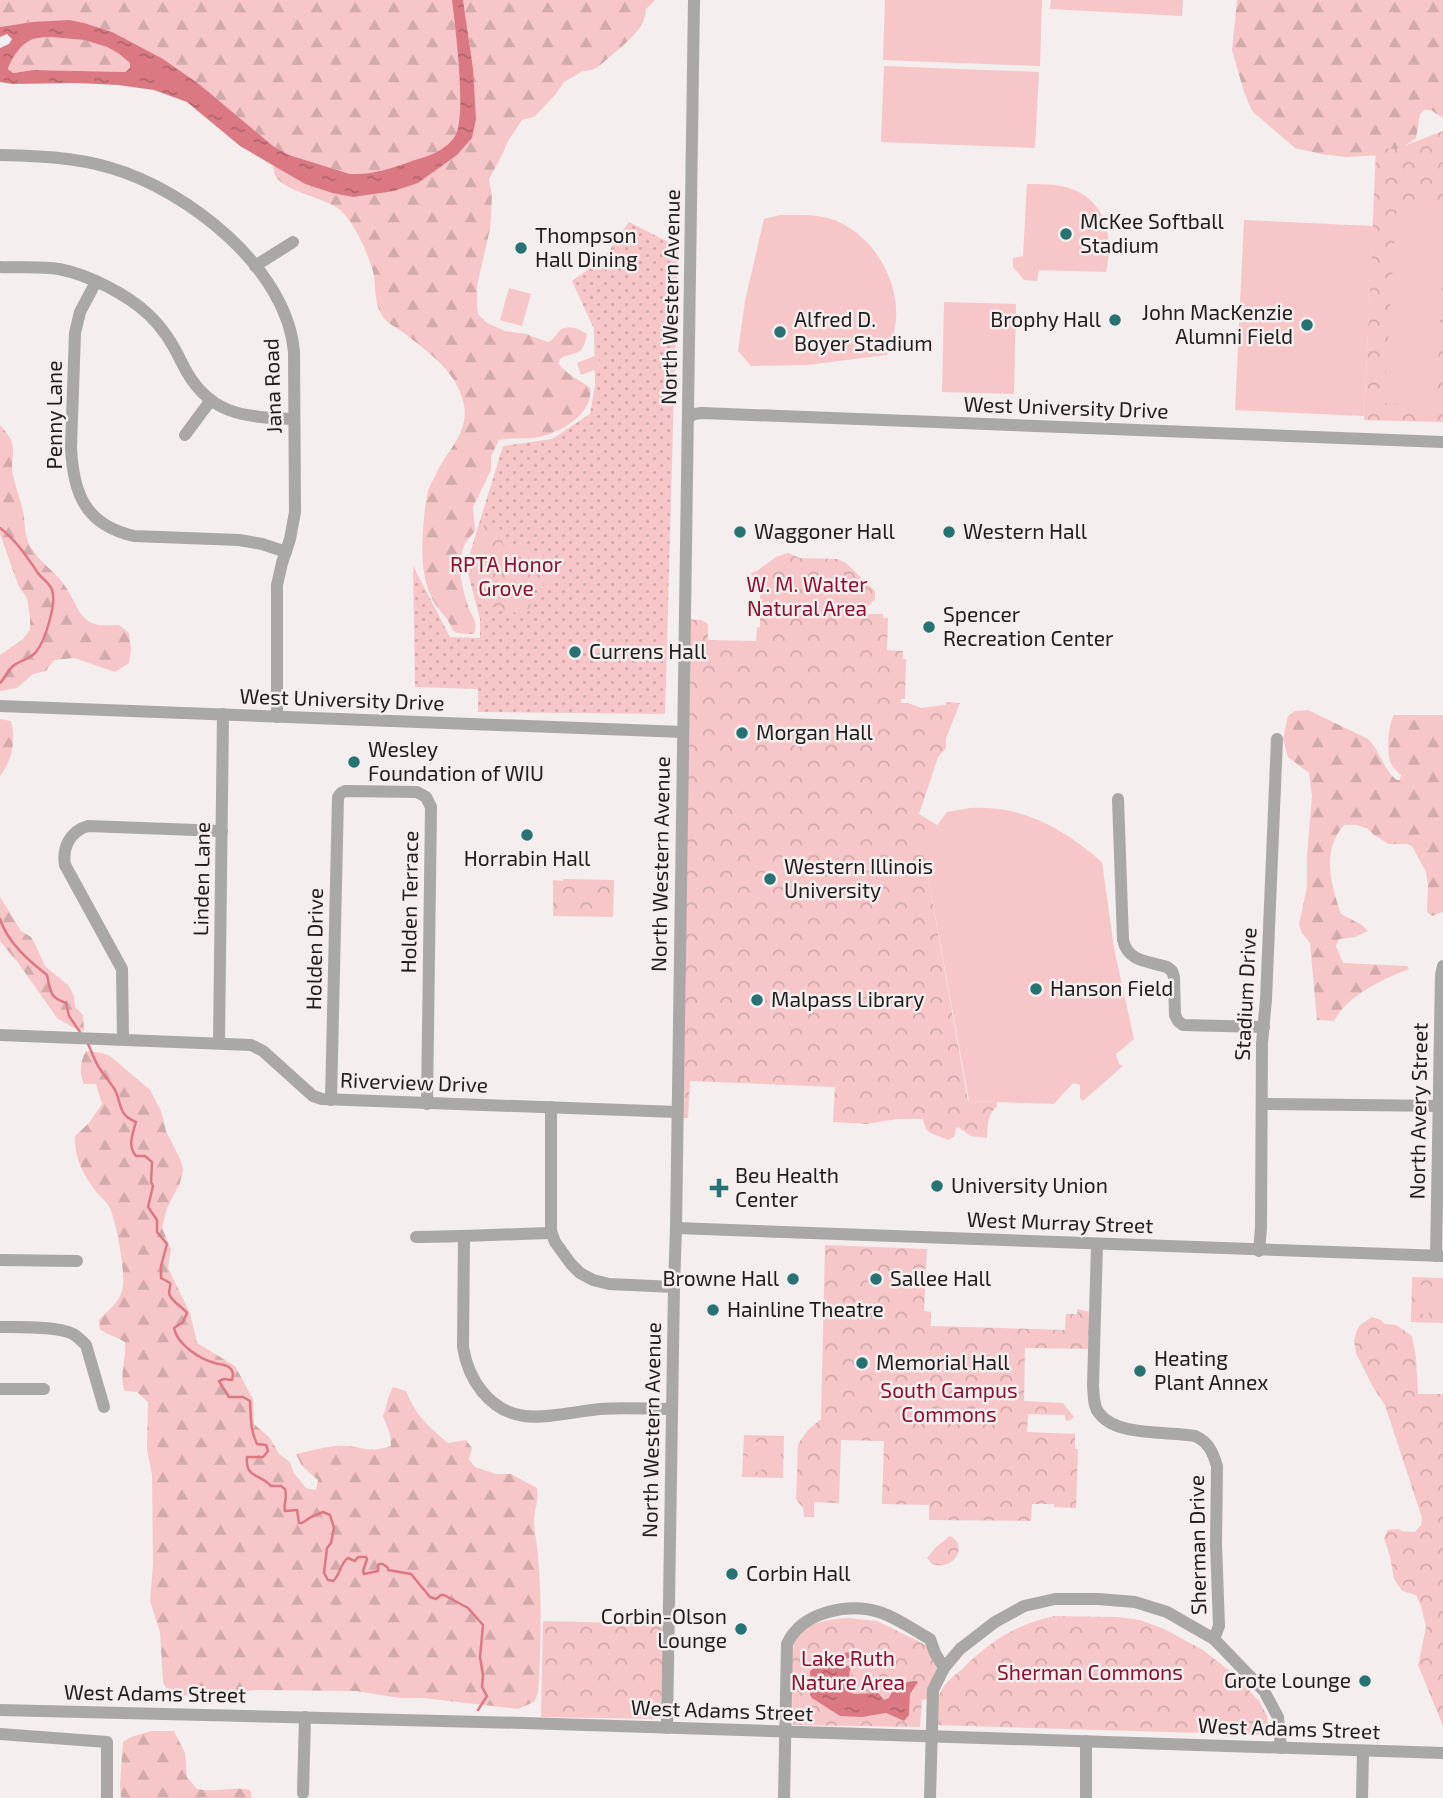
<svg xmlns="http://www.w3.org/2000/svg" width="1443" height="1798" font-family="'Exo 2',sans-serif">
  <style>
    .grass { fill: url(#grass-dots) }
    .forest { fill: url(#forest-firs) }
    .park { fill: url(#park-crowns) }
    .pitch { fill: #f7c6c8 }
    .water { fill: url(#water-ripples); fill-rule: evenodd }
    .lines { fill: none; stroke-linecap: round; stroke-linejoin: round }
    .stream { stroke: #db7982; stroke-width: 2.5 }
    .minor { stroke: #aaa7a7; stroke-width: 12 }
    .poi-dot { fill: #277272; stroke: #f4eeee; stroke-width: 2.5 }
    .labels { text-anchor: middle; stroke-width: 5; stroke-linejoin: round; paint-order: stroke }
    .poi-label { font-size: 21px; fill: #1f1d1d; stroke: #f4eeee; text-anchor: start }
    .street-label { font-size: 21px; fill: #1f1d1d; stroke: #f4eeee }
    .park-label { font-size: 21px; fill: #8a122f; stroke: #f4eeee }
  </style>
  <defs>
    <pattern id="grass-dots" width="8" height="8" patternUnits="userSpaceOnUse" patternTransform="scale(1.75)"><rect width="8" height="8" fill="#f7c6c8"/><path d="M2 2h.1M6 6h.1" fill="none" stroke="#d3aaab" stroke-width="1.8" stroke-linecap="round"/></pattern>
    <pattern id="forest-firs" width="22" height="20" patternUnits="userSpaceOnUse" patternTransform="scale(1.75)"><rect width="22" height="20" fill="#f7c6c8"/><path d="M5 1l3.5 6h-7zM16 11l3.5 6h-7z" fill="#d3aaab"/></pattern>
    <pattern id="park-crowns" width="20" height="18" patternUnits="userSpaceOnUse" patternTransform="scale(1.75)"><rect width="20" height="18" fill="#f7c6c8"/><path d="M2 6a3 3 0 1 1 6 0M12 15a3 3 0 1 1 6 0" fill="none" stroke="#d3aaab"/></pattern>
    <pattern id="water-ripples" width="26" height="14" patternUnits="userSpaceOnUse" patternTransform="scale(1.75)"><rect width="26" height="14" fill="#db7982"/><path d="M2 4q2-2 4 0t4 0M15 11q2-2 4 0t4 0" fill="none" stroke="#b1636a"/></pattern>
  </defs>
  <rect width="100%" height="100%" fill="#f4eeee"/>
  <!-- grass -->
  <path class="grass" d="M629 222 678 247 665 714 478 712V689L415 687 413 566 450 637 480 638V619L466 566 503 446 552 439 590 414 595 385 594 329 572 281 603 259Z"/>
  <!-- forest -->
  <g class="forest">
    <path d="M0 0H452C455 27 467 115 455 136 445 152 425 157 409 162 389 169 371 175 350 174L289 155 273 146 199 84 163 59 32 22 0 27Z"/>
    <path d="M463 0H655L646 9C646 32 614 52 598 67L592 70 583 71 564 82 555 95 534 117 522 120 508 141 500 159 489 179 492 196 490 229 477 286V308L478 314 487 323 505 331 526 334 548 342 552 340 561 329C572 326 578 328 587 334 583 356 577 351 561 358L558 363C566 374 580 380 590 388 594 412 563 431 543 436 529 440 514 437 499 440L491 457V470L473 507 475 531C471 536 465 542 463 549 456 567 463 591 469 609 473 618 478 624 474 634 445 634 458 631 443 614 419 588 421 550 424 518 425 509 426 499 428 491 430 485 434 478 437 472 448 450 469 432 464 405 458 372 428 352 404 333 397 328 387 323 383 317 374 304 376 290 374 276 370 257 355 223 340 210 325 197 283 192 275 175 274 172 273 168 273 165L305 184 332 193 353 197 457 155 473 68Z"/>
    <path d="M1237 0H1443V118L1431 110H1424L1420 114 1416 138 1400 149 1384 155 1346 157 1321 154 1295 148 1252 111 1244 92 1232 50Z"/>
    <path d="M50 37 84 40 107 47 118 53 130 63V68L125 72 33 70 12 73 8 68C11 59 21 43 31 40 37 38 45 38 50 37Z"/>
    <path d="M0 425C4 430 11 437 12 443 15 453 10 465 13 475 16 489 22 503 24 517 25 525 25 536 29 544 38 562 57 572 67 589 83 616 81 628 119 625L129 633 131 650 129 663 115 672 74 658 54 660 46 671 33 674 17 688 0 691V655L23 639 30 630V618L27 598 19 587 0 534Z"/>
    <path d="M1308 710 1368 739C1381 752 1383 770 1397 780H1400L1401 775C1397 771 1391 766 1390 761 1387 751 1388 724 1394 715H1443V912L1432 916 1427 912 1428 886 1426 872 1412 846 1407 844H1389L1374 835 1368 829 1357 825H1344C1321 851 1331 885 1341 914L1362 925 1368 931 1355 937 1339 939 1336 946 1343 963 1407 966 1409 969C1383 979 1348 995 1334 1021L1317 1020 1310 943 1302 933 1299 924 1307 887V857L1312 796 1309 773 1288 757 1283 739 1288 716 1295 711Z"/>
    <path d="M0 719 11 721C16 740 12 761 0 776Z"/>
    <path d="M0 897 21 931 31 937 37 948 45 966 69 986 74 996 75 1007 83 1015 84 1031 72 1027 57 1018 19 964 0 941Z"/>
    <path d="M86 1051 102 1053 110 1056 150 1090 161 1111 166 1131 181 1161 183 1170 180 1183 167 1208 162 1228 171 1249 168 1268 190 1313 197 1343 235 1366 253 1399 254 1424 270 1438 279 1454 290 1462 294 1473 306 1488 316 1490 318 1480 302 1466 296 1454C310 1451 332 1444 347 1446 368 1448 368 1453 391 1446L390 1434 383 1416C387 1406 388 1395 393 1387L406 1391C417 1417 427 1425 448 1443L466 1440 472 1448 469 1459 475 1467 496 1474H511L537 1488C539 1504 533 1511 534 1525 535 1536 538 1547 538 1558 542 1602 541 1648 538 1693L534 1702 518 1709 423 1698H400L356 1691 255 1690 201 1695 171 1696 163 1682 160 1632 150 1601 153 1564 152 1475 147 1449 148 1402 137 1392 125 1391C118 1376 127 1359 125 1342 117 1337 108 1335 100 1330L99 1320C107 1311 119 1303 122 1291 127 1277 116 1220 109 1206 106 1201 99 1196 95 1190 83 1175 74 1156 75 1136L89 1123 102 1104 96 1084H84C79 1072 80 1062 86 1051Z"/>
    <path d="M151 1731H174L185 1753 187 1777 197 1789C217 1793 231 1786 250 1790L252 1798H121L120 1785 123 1742 131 1737Z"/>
  </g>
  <!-- park -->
  <g class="park">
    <path d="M1443 131V422L1364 420 1376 148 1396 149Z"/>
    <path d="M486 524 500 528 503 545C509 547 514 547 520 548 535 550 558 560 558 578L533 590C531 596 532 607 527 611 523 614 516 613 511 612 476 607 466 579 474 548 476 538 477 531 486 524Z"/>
    <path d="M788 553 800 558 838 559 846 563 875 591V599L861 614H883V618H888L887 650 903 651V659H906L905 699H901V703H908L921 708 945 705 946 702 960 703 946 738V748L938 757 919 814 937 825 926 866 968 1101 997 1102V1107C987 1113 988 1127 987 1138L971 1136 958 1127 955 1130V1136L948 1140C935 1133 926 1137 923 1119H897L866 1124 833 1122 835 1087 690 1081 688 1118H677L684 619 701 620 708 624V640L756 641 757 628 760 627V592L751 573 757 571 776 557Z"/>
    <path d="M563 879 614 880 613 917 553 916V880L563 881Z"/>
    <path d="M825 1245 927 1249 924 1311 931 1312V1326L1065 1330 1066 1314H1077V1309L1095 1313 1094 1349 1025 1348 1024 1401 1063 1403 1074 1417 1069 1421 1065 1420V1415L1028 1414 1027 1432 1075 1434V1449H1078L1076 1508 1054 1507V1504H1032L1031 1521 929 1520V1505L882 1504 884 1441 841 1440 839 1503 814 1502V1517H804L803 1508 796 1499 798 1444 808 1430 821 1419Z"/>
    <path d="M1412 1277 1443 1278V1323L1411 1322Z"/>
    <path d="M1372 1317 1381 1320 1385 1324 1396 1325 1412 1336 1416 1357 1418 1394H1443V1726L1418 1665 1426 1627 1421 1606 1416 1595 1402 1591 1394 1579 1390 1556 1384 1538 1388 1530 1399 1529 1402 1531 1415 1532 1421 1525 1422 1518 1385 1405 1373 1387 1356 1353 1354 1341 1357 1330 1360 1325Z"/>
    <path d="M744 1435 784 1436 783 1478 742 1477Z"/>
    <path d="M950 1536C965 1543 959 1562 944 1565 940 1566 935 1565 932 1564L927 1558 936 1547Z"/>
    <path d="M1054 1616 1117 1617 1140 1620 1164 1629 1203 1650 1231 1672 1259 1701 1267 1716 1269 1735 936 1725C937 1714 935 1703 940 1693 944 1683 954 1676 962 1669 992 1640 1013 1626 1054 1616Z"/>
    <path d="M848 1618 877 1621 928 1646 937 1670 927 1699 922 1700 920 1727 793 1725C793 1708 789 1647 797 1636 806 1622 833 1619 848 1618Z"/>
    <path d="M543 1621 663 1624 661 1712 654 1719 541 1717Z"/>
  </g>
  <!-- pitch -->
  <g class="pitch">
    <path d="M885 0H1042L1040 66 883 60Z"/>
    <path d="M1051 0H1183L1182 16 1050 9Z"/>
    <path d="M884 66 1039 72 1035 148 881 142Z"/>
    <path d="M1027 184C1036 184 1046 184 1055 185 1103 191 1115 231 1106 272L1039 270 1037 281 1024 280 1013 267V258L1023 256Z"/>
    <path d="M1397 202 1443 205V260L1436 406 1384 403Z"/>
    <path d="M780 215C796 215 813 214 828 218 870 230 899 277 896 319 895 331 891 344 887 355L807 365 751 366 738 351 745 301 764 219Z"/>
    <path d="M1244 220 1373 226 1364 416 1235 410Z"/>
    <path d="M509 288 531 294 522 326 500 320Z"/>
    <path d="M944 302 1016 304 1014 394 942 392Z"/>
    <path d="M597 355 602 367 581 375 577 363Z"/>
    <path d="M970 808C1025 806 1061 827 1102 862L1114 948 1134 1039 1116 1054 1119 1064 1123 1066 1083 1101 1080 1098V1085L1073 1083 1054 1104 969 1101 926 866 929 836 947 812Z"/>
    <path d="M1416 1285H1429V1314H1415Z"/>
    <path d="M1433 1285H1443V1315L1433 1314Z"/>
    <path d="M748 1442H762L761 1472 747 1471Z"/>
    <path d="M768 1443H781L780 1473 767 1472Z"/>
  </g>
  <!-- water -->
  <g class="water">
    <path d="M452 0H463L473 68 476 119 472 138 457 155 418 183 394 191 353 197 332 193 305 184 240 146 187 102 154 90 118 85 77 83 12 84 0 82V48L9 44 12 39 7 34 0 37V27L32 22 69 20 84 23 112 32 163 59 199 84 273 146 289 155 350 174C371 175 389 169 409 162 425 157 445 152 455 136 467 115 455 27 452 0ZM50 37 84 40 107 47 118 53 130 63V68L125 72 33 70 13 73 8 69C11 59 21 44 31 40 37 37 44 38 50 37Z"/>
    <path d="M848 1652 851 1654V1657L846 1659 845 1663 847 1666H851L848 1681 853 1694 878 1693 884 1700 889 1698C893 1687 904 1681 917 1681L918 1682 910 1694 909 1715 904 1721 886 1713 862 1717 840 1716 812 1698 810 1695V1671L823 1662Z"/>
  </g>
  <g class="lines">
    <!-- stream -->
    <g class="stream">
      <path d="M0 528C16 540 27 557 38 573 42 579 50 583 52 590 57 603 45 641 36 652 31 659 20 660 13 666 8 671 5 678 0 683"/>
      <path d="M0 919C8 943 28 960 47 975 51 992 49 997 66 1003L69 1016 80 1032"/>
      <path d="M88 1044C92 1052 95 1062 100 1069 105 1077 112 1084 116 1092 122 1107 119 1115 136 1122 133 1133 127 1146 136 1156H145L152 1162 151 1182 153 1186 148 1207 157 1220V1232L167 1244 161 1266V1278L170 1283C171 1286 169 1289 169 1293 170 1301 183 1307 187 1313L183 1322 174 1328C177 1344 199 1359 215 1363 220 1365 227 1364 231 1369 234 1374 233 1375 232 1380L224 1379 219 1381 229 1397H243L250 1401C251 1417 250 1430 257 1444L266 1445 268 1451 263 1457H247C245 1479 260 1473 271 1486H281L285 1489C288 1500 283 1502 285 1511L297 1510 299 1523H302L311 1517 323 1512 330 1515 334 1528 331 1543 327 1548 324 1573 328 1580 333 1581C340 1576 340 1563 348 1558L355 1561 358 1557H366L367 1559 363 1571 364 1574 378 1571V1566L379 1564H383L388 1568"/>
      <path d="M388 1570 411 1574 430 1597 436 1599 441 1595H444L468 1608 483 1625 480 1657 483 1675 482 1687 487 1696 478 1710"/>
    </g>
    <!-- minor -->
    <g class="minor">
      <path d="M0 155C38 156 75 157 111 168 187 190 287 268 294 352L295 512 290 539 282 563 277 585V717"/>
      <path d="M255 266 293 242"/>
      <path d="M0 267C19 268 40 266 59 269 89 275 127 294 149 315 164 329 174 346 182 363 207 415 243 417 294 419"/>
      <path d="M96 282 80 312 75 333 71 447C73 493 85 525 134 536L239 540 262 544 286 552"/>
      <path d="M689 417 694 414 702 413 1443 442"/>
      <path d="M185 435 211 400"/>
      <path d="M0 706 683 732"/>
      <path d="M1118 799 1123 940C1128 962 1148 961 1167 967L1172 971 1174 977 1175 1015 1178 1021 1183 1025 1264 1027"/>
      <path d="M0 1035 251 1045 263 1051 313 1096 322 1099 677 1112"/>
      <path d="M123 1039 122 969 65 865C62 848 70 831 88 826L222 831"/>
      <path d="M219 1043 223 714"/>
      <path d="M331 1100 338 797 341 793 345 791 417 792 426 797 431 807 427 1104"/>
      <path d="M1262 1104 1443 1106"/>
      <path d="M551 1107V1231L555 1242 571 1264 580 1273 593 1280 609 1284 674 1287"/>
      <path d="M676 1228 1443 1256"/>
      <path d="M416 1237C461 1237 506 1234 551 1233"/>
      <path d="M464 1238 463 1347C468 1379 489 1411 524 1416 547 1419 577 1411 600 1409 624 1407 648 1409 671 1409"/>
      <path d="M1097 1244 1093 1386C1094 1395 1093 1406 1099 1413 1116 1437 1169 1431 1195 1436 1209 1442 1213 1453 1217 1466L1216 1544 1219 1626 1214 1639"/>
      <path d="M1259 1251 1261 1228 1262 1043 1266 999 1277 739"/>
      <path d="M1436 1256 1441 975 1443 966"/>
      <path d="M0 1260 77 1261"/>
      <path d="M0 1327C18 1327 58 1326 73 1334 78 1337 82 1341 86 1345L104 1407"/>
      <path d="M0 1389H44"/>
      <path d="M0 1710 524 1723 1443 1753"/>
      <path d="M667 1728 674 1287 676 1228 694 0"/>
      <path d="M0 1734 107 1742V1798"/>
      <path d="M303 1793 305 1717"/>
      <path d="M784 1798 787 1644C802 1611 850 1602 882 1613 899 1619 915 1631 930 1639L935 1653 944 1668"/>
      <path d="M930 1798 933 1690 944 1668 960 1649 995 1622 1024 1606 1055 1599H1098L1135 1602 1167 1612 1214 1639 1264 1691 1278 1717 1281 1748"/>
      <path d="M1086 1798V1741"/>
      <path d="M1362 1798 1363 1751"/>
    </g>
  </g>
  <!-- markers -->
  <g class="poi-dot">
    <circle cx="1066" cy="234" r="7"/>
    <circle cx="521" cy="248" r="7"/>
    <circle cx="1115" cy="320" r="7"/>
    <circle cx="1307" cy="325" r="7"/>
    <circle cx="780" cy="332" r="7"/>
    <circle cx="740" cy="532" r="7"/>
    <circle cx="949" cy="532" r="7"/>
    <circle cx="929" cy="627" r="7"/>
    <circle cx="575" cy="652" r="7"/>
    <circle cx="742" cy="733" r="7"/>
    <circle cx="354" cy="762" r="7"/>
    <circle cx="527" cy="835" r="7"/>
    <circle cx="770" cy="879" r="7"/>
    <circle cx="1036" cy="989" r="7"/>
    <circle cx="757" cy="1000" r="7"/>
    <circle cx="937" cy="1186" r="7"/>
    <path d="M715.5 1177.5h7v7h7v7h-7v7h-7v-7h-7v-7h7z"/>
    <circle cx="793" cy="1279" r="7"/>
    <circle cx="876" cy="1279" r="7"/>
    <circle cx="713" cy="1310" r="7"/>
    <circle cx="862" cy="1363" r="7"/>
    <circle cx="1140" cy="1371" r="7"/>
    <circle cx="732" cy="1574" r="7"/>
    <circle cx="741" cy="1629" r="7"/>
    <circle cx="1365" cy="1681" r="7"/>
  </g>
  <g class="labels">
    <!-- poi labels -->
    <g class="poi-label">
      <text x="1080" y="229">McKee Softball<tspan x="1080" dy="24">Stadium</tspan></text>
      <text x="535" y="243">Thompson<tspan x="535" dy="24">Hall Dining</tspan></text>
      <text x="1293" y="320" text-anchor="end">John MacKenzie<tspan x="1293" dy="24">Alumni Field</tspan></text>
      <text x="794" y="327">Alfred D.<tspan x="794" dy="24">Boyer Stadium</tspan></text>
      <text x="1101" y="327" text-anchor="end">Brophy Hall</text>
      <text x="754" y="539">Waggoner Hall</text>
      <text x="963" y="539">Western Hall</text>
      <text x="943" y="622">Spencer<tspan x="943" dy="24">Recreation Center</tspan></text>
      <text x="589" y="659">Currens Hall</text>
      <text x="756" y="740">Morgan Hall</text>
      <text x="368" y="757">Wesley<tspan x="368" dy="24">Foundation of WIU</tspan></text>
      <text x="527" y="866" text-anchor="middle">Horrabin Hall</text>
      <text x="784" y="874">Western Illinois<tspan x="784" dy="24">University</tspan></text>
      <text x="1050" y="996">Hanson Field</text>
      <text x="771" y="1007">Malpass Library</text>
      <text x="735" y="1183">Beu Health<tspan x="735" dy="24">Center</tspan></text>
      <text x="951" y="1193">University Union</text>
      <text x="779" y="1286" text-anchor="end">Browne Hall</text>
      <text x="890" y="1286">Sallee Hall</text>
      <text x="727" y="1317">Hainline Theatre</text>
      <text x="1154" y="1366">Heating<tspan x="1154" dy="24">Plant Annex</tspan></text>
      <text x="876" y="1370">Memorial Hall</text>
      <text x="746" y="1581">Corbin Hall</text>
      <text x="727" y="1624" text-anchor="end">Corbin-Olson<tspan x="727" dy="24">Lounge</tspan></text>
      <text x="1351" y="1688" text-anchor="end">Grote Lounge</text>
    </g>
    <!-- street labels -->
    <g class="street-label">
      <text transform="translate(671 297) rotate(-89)" y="7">North Western Avenue</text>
      <text transform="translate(273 386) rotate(-92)" y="7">Jana Road</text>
      <text transform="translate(1066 408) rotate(2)" y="7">West University Drive</text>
      <text transform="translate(55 415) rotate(-90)" y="7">Penny Lane</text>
      <text transform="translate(342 700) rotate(2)" y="7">West University Drive</text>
      <text transform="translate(661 864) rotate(-89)" y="7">North Western Avenue</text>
      <text transform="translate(202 879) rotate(-89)" y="7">Linden Lane</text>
      <text transform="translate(410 902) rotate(-89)" y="7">Holden Terrace</text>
      <text transform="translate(315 949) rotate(-89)" y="7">Holden Drive</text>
      <text transform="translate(1246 994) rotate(-87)" y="7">Stadium Drive</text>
      <text transform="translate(414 1083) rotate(2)" y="7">Riverview Drive</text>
      <text transform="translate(1419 1111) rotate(-89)" y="7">North Avery Street</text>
      <text transform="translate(1060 1223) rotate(2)" y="7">West Murray Street</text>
      <text transform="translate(652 1430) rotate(-89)" y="7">North Western Avenue</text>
      <text transform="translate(1198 1545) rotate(-91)" y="7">Sherman Drive</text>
      <text transform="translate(155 1694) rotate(1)" y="7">West Adams Street</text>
      <text transform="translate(722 1711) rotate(2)" y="7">West Adams Street</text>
      <text transform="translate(1289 1729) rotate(2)" y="7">West Adams Street</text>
    </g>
    <!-- park labels -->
    <g class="park-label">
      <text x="506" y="572">RPTA Honor<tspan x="506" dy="24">Grove</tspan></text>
      <text x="807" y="592">W. M. Walter<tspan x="807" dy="24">Natural Area</tspan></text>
      <text x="949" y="1398">South Campus<tspan x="949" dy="24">Commons</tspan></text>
      <text x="848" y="1666">Lake Ruth<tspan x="848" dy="24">Nature Area</tspan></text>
      <text x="1090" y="1680">Sherman Commons</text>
    </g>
  </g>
</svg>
